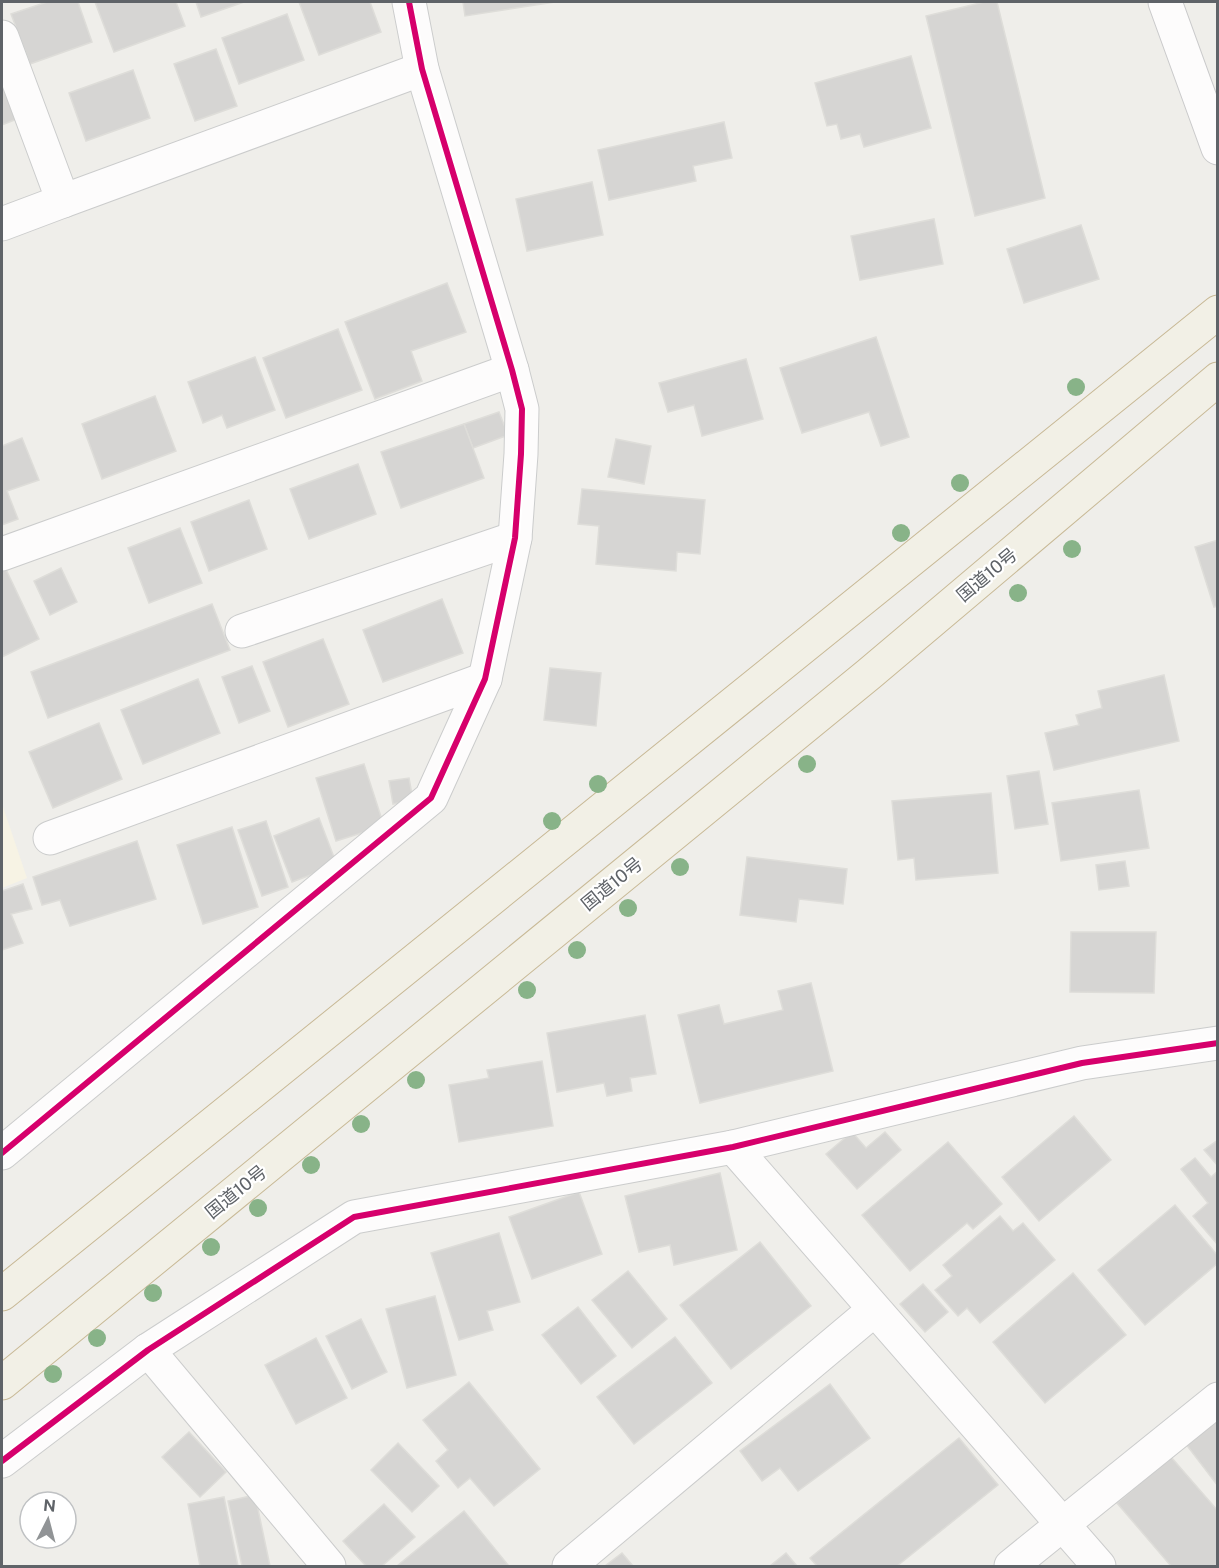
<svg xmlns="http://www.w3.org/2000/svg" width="1219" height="1568" font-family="'Public Sans','Noto Sans JP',sans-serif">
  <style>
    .commercial { fill: #f7f3e4 }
    .building { fill: #d6d5d3; stroke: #deddd9; stroke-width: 1.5 }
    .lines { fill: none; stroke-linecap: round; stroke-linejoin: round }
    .minor-casing { stroke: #cbcccc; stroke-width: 35 }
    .secondary-casing { stroke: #cacacb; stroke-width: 35 }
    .trunk-casing { stroke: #c8b996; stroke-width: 35 }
    .minor { stroke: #fdfcfc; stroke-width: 33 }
    .secondary { stroke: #fdfcfc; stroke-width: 33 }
    .trunk { stroke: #f2f0e6; stroke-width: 33 }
    .cycleway-casing { stroke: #fff; stroke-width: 10 }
    .cycleway { stroke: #d6006c; stroke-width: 6 }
    .tree { fill: #88b388 }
    .labels { text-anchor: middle; stroke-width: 4.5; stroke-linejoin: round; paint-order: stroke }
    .street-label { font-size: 18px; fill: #5f6368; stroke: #fff }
  </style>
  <rect width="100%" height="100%" fill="#efeeea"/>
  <!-- commercial -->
  <path class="commercial" d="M2 804 27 878 2 888Z"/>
  <!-- building -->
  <g class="building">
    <path d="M47 2H78L92 42 30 64 11 14Z"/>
    <path d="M95 2H176L185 26 114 52Z"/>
    <path d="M196 2H244L201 17Z"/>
    <path d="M299 2H370L381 32 319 55Z"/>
    <path d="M463 2H555L465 16Z"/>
    <path d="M984 2H997L1045 198 975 216 926 16Z"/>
    <path d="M287 14 304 60 239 84 222 38Z"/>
    <path d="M216 49 237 106 195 121 174 64Z"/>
    <path d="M911 56 931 128 864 147 860 134 841 139 837 124 827 126 815 83Z"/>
    <path d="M133 70 150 118 86 141 69 93Z"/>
    <path d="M2 80 17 119 2 125Z"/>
    <path d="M724 122 732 158 693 166 696 181 609 200 598 150Z"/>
    <path d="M592 182 603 235 527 251 516 199Z"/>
    <path d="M934 219 943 264 860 280 851 236Z"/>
    <path d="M1081 225 1099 279 1024 303 1007 249Z"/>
    <path d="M447 283 466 332 411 351 422 381 375 399 345 322Z"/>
    <path d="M338 329 362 390 286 418 263 358Z"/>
    <path d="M876 337 909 437 881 446 869 412 802 433 780 368Z"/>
    <path d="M255 357 275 410 227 428 222 415 203 423 188 382Z"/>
    <path d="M746 359 763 419 702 436 694 405 668 412 659 383Z"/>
    <path d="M155 396 176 451 102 479 82 424Z"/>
    <path d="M499 412 508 435 473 448 464 424Z"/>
    <path d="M464 424 484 478 401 508 381 452Z"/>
    <path d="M22 438 39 480 7 491 18 519 2 525V446Z"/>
    <path d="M616 439 651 446 644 484 608 477Z"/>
    <path d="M358 464 376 514 309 539 290 489Z"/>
    <path d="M582 489 705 500 700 554 677 552 676 571 596 564 599 526 578 524Z"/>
    <path d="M249 500 267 549 209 571 191 522Z"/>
    <path d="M180 528 202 583 149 603 128 548Z"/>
    <path d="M1218 540V606L1214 607 1195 547Z"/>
    <path d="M2 561 39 639 2 657Z"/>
    <path d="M61 568 77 602 50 615 34 581Z"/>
    <path d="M442 599 463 653 383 682 363 630Z"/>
    <path d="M212 604 230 650 48 718 31 672Z"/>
    <path d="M323 639 349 704 288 727 263 662Z"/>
    <path d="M252 666 270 711 239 723 222 677Z"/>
    <path d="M550 668 601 673 596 726 544 720Z"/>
    <path d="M1164 675 1179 741 1054 770 1045 733 1079 725 1076 715 1102 708 1098 691Z"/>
    <path d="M198 679 220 733 143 764 121 710Z"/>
    <path d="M99 723 122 779 53 808 29 752Z"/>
    <path d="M364 764 384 826 336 841 316 778Z"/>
    <path d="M1039 771 1048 824 1015 829 1007 776Z"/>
    <path d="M409 778 413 800 393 804 389 781Z"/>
    <path d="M1139 790 1149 848 1061 861 1052 803Z"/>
    <path d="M991 793 998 873 916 880 914 858 898 860 892 801Z"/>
    <path d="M319 818 337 865 292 882 274 836Z"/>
    <path d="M266 821 288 887 262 896 238 830Z"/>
    <path d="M232 827 258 907 203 924 177 845Z"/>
    <path d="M137 841 156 899 70 926 60 900 42 905 33 877Z"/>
    <path d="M747 857 847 869 843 904 799 899 796 922 740 915Z"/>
    <path d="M1125 861 1129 886 1099 890 1096 865Z"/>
    <path d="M23 884 32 909 11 914 23 943 2 950V891Z"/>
    <path d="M1071 932H1156L1154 993 1070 992Z"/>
    <path d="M811 983 833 1071 700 1103 678 1015 719 1005 724 1024 783 1010 778 991Z"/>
    <path d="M645 1015 656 1074 630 1078 632 1091 607 1096 604 1083 557 1092 547 1033Z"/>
    <path d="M542 1061 553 1126 459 1142 449 1085 489 1078 487 1070Z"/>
    <path d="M1074 1116 1111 1160 1039 1221 1002 1177Z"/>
    <path d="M852 1132 866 1148 885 1132 901 1150 857 1189 826 1154Z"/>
    <path d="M1218 1140V1166L1204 1150Z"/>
    <path d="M948 1142 1002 1204 973 1229 967 1223 910 1271 862 1215Z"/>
    <path d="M1195 1158 1211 1177 1218 1171V1245L1193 1216 1208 1203 1181 1169Z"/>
    <path d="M720 1173 737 1250 674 1265 670 1245 639 1252 625 1196Z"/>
    <path d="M579 1192 602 1254 532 1279 509 1217Z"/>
    <path d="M1175 1205 1218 1256V1263L1145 1325 1098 1270Z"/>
    <path d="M1000 1216 1013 1231 1023 1223 1055 1260 980 1323 967 1308 958 1316 935 1290 952 1276 943 1265Z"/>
    <path d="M499 1233 520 1302 487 1311 493 1330 459 1340 431 1253Z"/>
    <path d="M760 1242 811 1306 731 1369 680 1305Z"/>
    <path d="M628 1271 667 1319 632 1348 592 1300Z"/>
    <path d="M1073 1273 1126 1335 1045 1403 993 1342Z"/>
    <path d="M923 1284 948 1312 925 1332 900 1304Z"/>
    <path d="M435 1296 456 1375 407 1388 386 1309Z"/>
    <path d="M578 1307 616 1356 581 1384 542 1335Z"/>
    <path d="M361 1319 387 1372 352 1389 326 1336Z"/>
    <path d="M675 1337 712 1383 634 1444 597 1397Z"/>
    <path d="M316 1338 347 1398 296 1424 265 1365Z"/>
    <path d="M469 1382 540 1469 494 1506 470 1478 458 1488 436 1461 448 1450 423 1420Z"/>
    <path d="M830 1384 870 1438 798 1491 780 1468 762 1481 740 1451Z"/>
    <path d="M1218 1418V1486L1185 1443Z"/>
    <path d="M189 1432 226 1472 200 1497 162 1457Z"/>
    <path d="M959 1438 998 1485 897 1566H817L810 1558Z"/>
    <path d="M398 1443 439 1486 412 1512 371 1470Z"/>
    <path d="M1171 1457 1218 1511V1566H1171L1117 1503Z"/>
    <path d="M255 1495 270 1566H242L228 1501Z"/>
    <path d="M224 1497 238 1566H200L188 1504Z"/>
    <path d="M384 1504 415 1537 382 1566H366L343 1541Z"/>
    <path d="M464 1511 508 1565 397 1566Z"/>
    <path d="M622 1553 633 1566H605Z"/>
    <path d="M786 1553 797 1566H770Z"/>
  </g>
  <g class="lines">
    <defs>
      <g id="minor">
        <path d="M2 37 63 201 422 69"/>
        <path d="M2 224 63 201"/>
        <path d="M2 554 512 370"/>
        <path d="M242 631 515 538"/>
        <path d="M50 838 485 679"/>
        <path d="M733 1147 1099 1566"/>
        <path d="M2 1153 431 798 485 679 515 538 521 454 522 409 512 370 422 69 409 2"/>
        <path d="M148 1350 329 1566"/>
        <path d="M2 1461 148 1350 354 1217 733 1147 1082 1063 1218 1043"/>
        <path d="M569 1566 874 1310"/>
        <path d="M1011 1566 1218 1399"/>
      </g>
      <path id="secondary" d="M1165 2 1218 148"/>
      <g id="trunk">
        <path d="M2 1294 1218 312"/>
        <path d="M2 1383 869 674 1218 379"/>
      </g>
    </defs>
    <!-- minor casing -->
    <use href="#minor" class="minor-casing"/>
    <!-- secondary casing -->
    <use href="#secondary" class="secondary-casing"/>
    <!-- trunk casing -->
    <use href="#trunk" class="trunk-casing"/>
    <!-- minor -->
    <use href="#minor" class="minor"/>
    <!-- secondary -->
    <use href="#secondary" class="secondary"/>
    <!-- trunk -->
    <use href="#trunk" class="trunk"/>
    <defs>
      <g id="cycleway">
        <path d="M2 1153 431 798 485 679 515 538 521 454 522 409 512 370 422 69 409 2"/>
        <path d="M2 1461 148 1350 354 1217 733 1147 1082 1063 1218 1043"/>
      </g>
    </defs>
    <!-- cycleway casing -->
    <use href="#cycleway" class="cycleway-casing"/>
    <!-- cycleway -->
    <use href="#cycleway" class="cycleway"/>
  </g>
  <!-- trees -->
  <g class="tree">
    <circle cx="1076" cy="387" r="9"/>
    <circle cx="960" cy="483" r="9"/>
    <circle cx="901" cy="533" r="9"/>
    <circle cx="1072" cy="549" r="9"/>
    <circle cx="1018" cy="593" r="9"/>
    <circle cx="807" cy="764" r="9"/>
    <circle cx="598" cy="784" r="9"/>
    <circle cx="552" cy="821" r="9"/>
    <circle cx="680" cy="867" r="9"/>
    <circle cx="628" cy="908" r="9"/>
    <circle cx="577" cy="950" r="9"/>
    <circle cx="527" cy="990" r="9"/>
    <circle cx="416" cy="1080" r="9"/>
    <circle cx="361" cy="1124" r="9"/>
    <circle cx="311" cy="1165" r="9"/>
    <circle cx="258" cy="1208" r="9"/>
    <circle cx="211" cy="1247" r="9"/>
    <circle cx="153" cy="1293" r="9"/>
    <circle cx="97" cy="1338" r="9"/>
    <circle cx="53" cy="1374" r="9"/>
  </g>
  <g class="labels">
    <!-- street labels -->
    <g class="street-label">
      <text transform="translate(987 575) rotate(-40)" y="6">国道10号</text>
      <text transform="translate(612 884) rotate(-39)" y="6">国道10号</text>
      <text transform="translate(236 1192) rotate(-39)" y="6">国道10号</text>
    </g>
  </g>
  <!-- border -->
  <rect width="1219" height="1568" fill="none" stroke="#5f6368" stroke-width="6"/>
  <!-- north arrow -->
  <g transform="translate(48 1520) rotate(6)"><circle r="28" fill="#ffffff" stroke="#bfc1c3" stroke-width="1.5"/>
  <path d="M0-4.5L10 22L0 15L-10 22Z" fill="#919496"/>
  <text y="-9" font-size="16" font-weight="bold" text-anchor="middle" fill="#5f6368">N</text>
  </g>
</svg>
